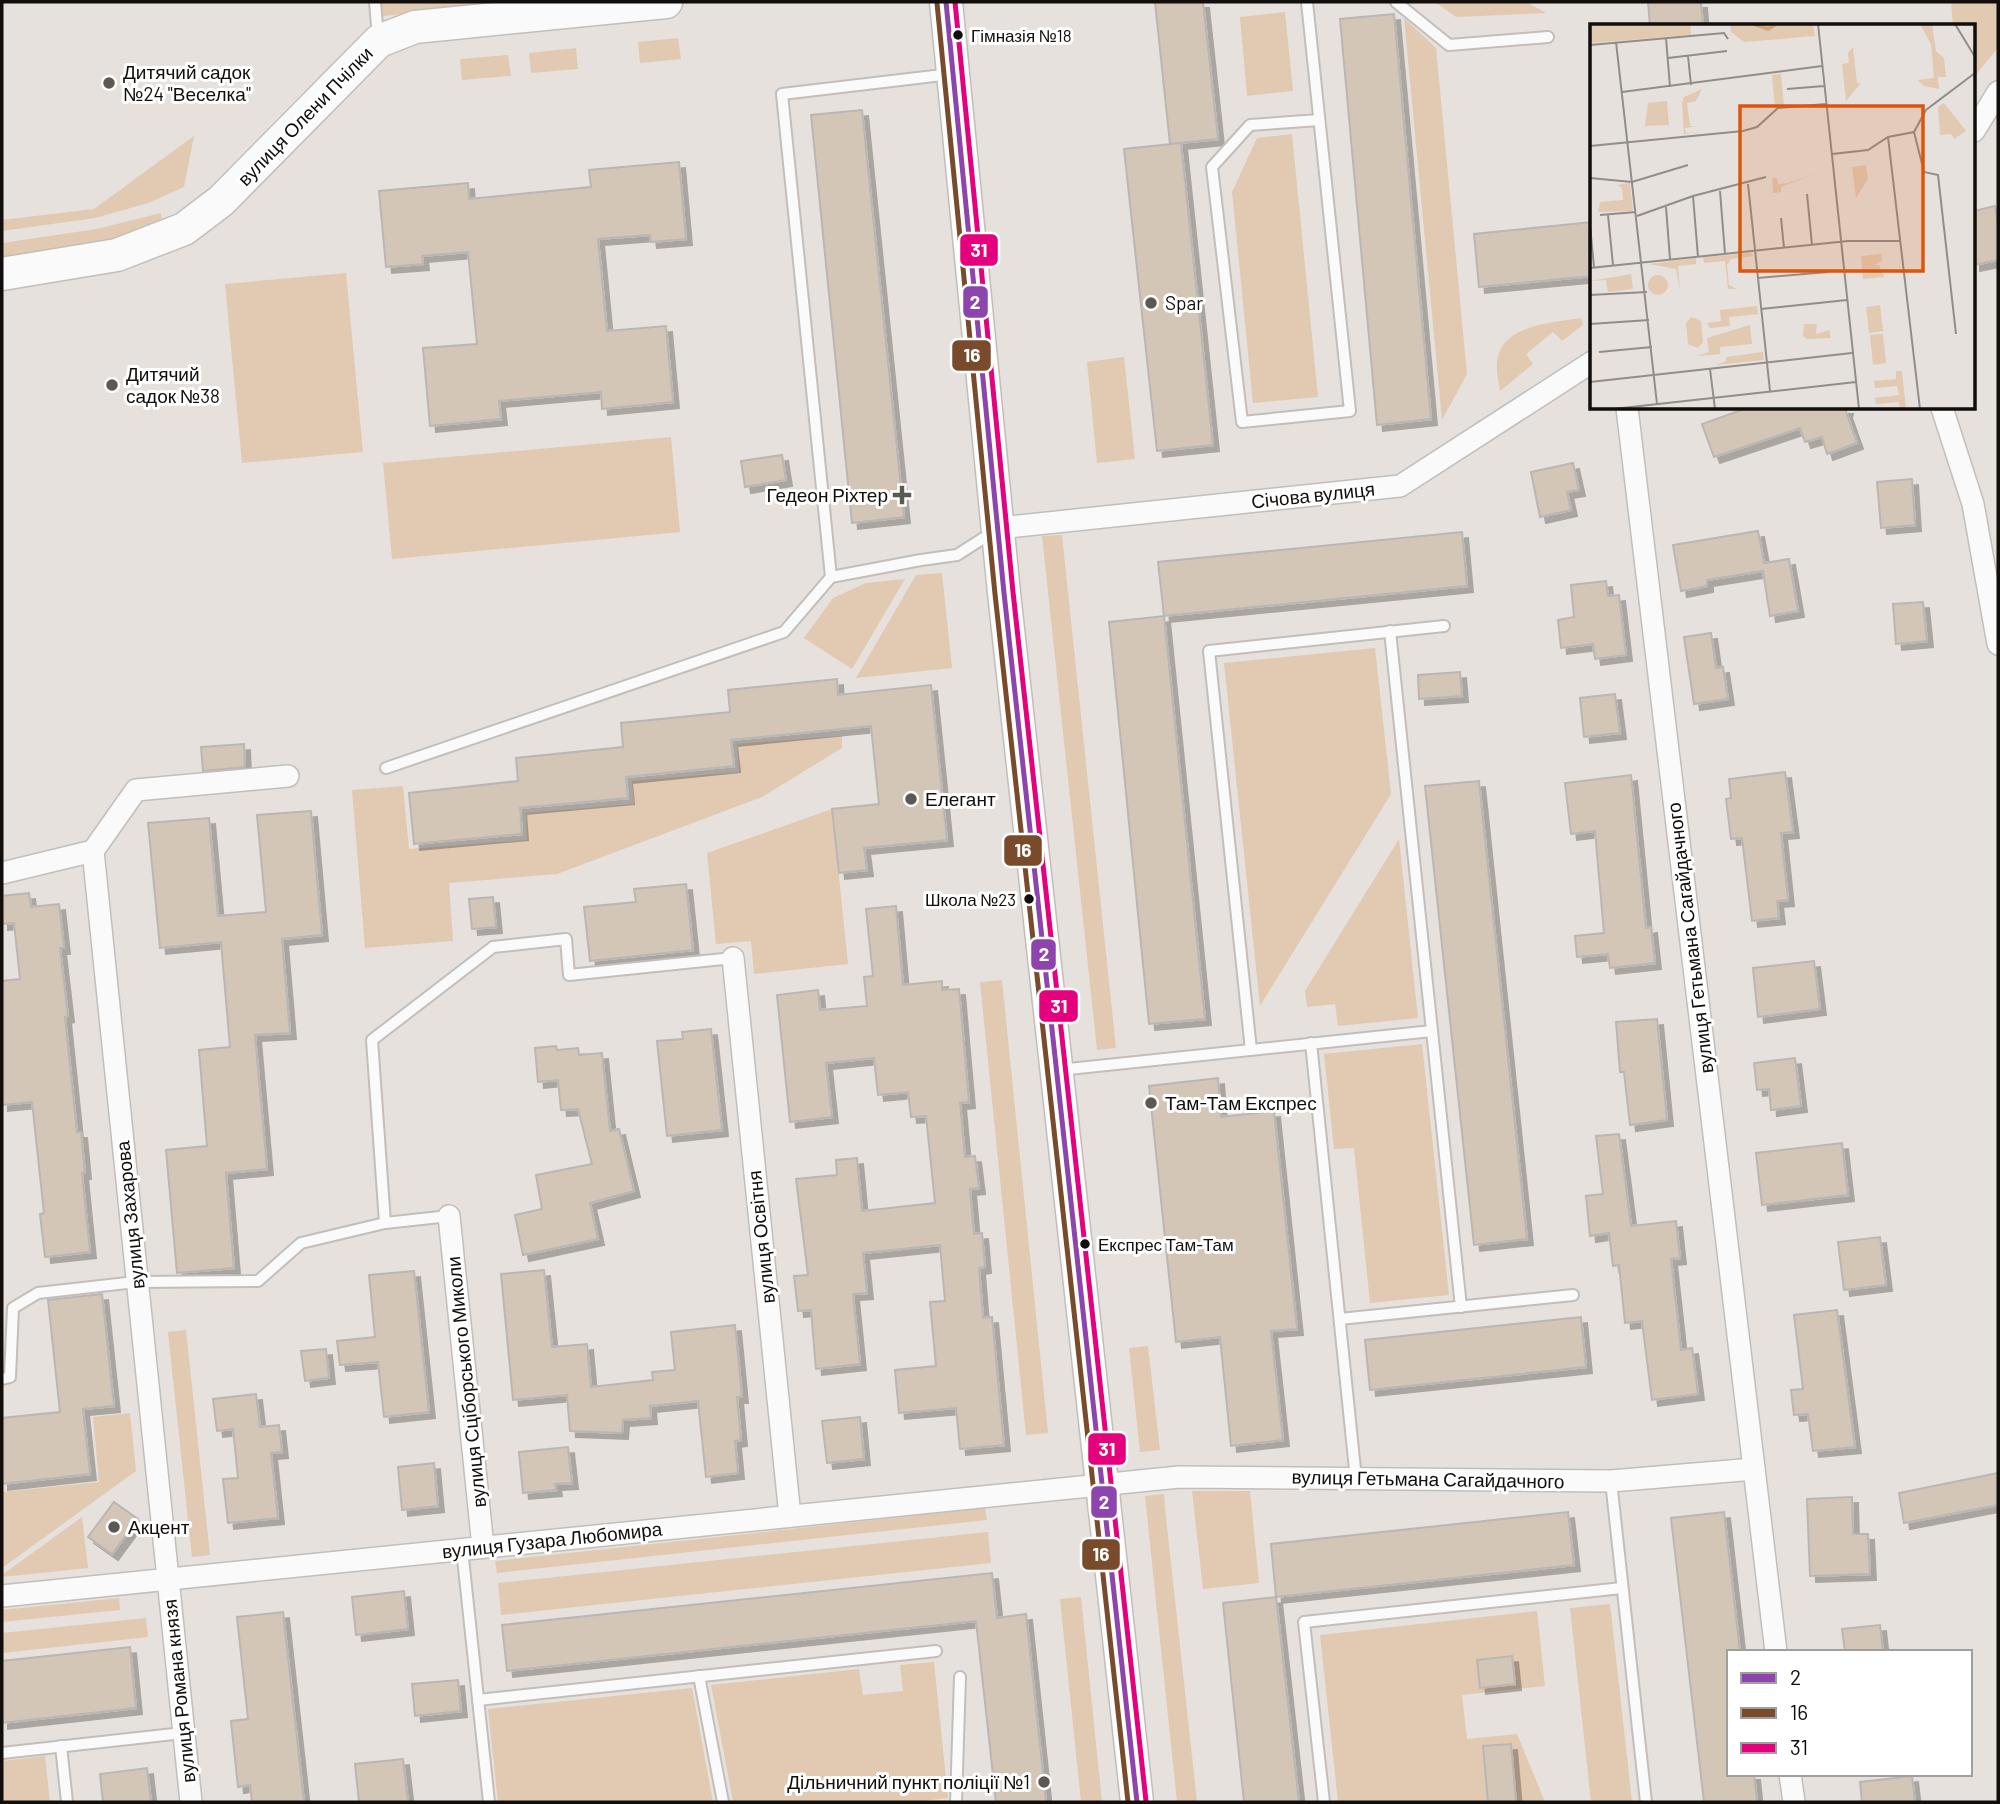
<svg xmlns="http://www.w3.org/2000/svg" width="2000" height="1804" font-family="Barlow,sans-serif">
  <style>
    .green { fill: #e2c9b2 }
    .building { fill: #d4c6b7; stroke: #bab6b3; stroke-width: 2; filter: url(#shadow) }
    .lines { fill: none; stroke-linecap: round; stroke-linejoin: round }
    .lane-casing { stroke: #c2bebb; stroke-width: 14 }
    .street-casing { stroke: #c2bebb; stroke-width: 24 }
    .secondary-casing { stroke: #c2bebb; stroke-width: 35 }
    .lane { stroke: #fbfafa; stroke-width: 10 }
    .street { stroke: #fbfafa; stroke-width: 21 }
    .secondary { stroke: #fbfafa; stroke-width: 32 }
    .bus-1-casing { stroke: #fff; stroke-width: 10 }
    .bus-2-casing { stroke: #fff; stroke-width: 10 }
    .bus-3-casing { stroke: #fff; stroke-width: 10 }
    .bus-1 { stroke: #8e44ad; stroke-width: 5 }
    .bus-2 { stroke: #7a4b2a; stroke-width: 5 }
    .bus-3 { stroke: #e5007d; stroke-width: 5 }
    .bus-dot { fill: #110e0b; stroke: #fff; stroke-width: 2.5 }
    .poi-dot { fill: #5c5854; stroke: #fff; stroke-width: 2.5 }
    .labels { text-anchor: middle; stroke-width: 6; stroke-linejoin: round; paint-order: stroke }
    .bus-label { font-size: 17px; fill: #110e0b; stroke: #fff; text-anchor: start }
    .poi-label { font-size: 19px; fill: #110e0b; stroke: #fff; text-anchor: start }
    .street-label { font-size: 19px; fill: #110e0b; stroke: #fff }
    .inset-river { fill: none; stroke: #d2a576; stroke-width: 3.5 }
    .inset-road { fill: none; stroke: #918d88; stroke-width: 2 }
    .view { fill: #dd550c; fill-opacity: 0.15; stroke: #dd550c; stroke-width: 3.5 }
    .inset-edge { fill: none; stroke: #110e0b; stroke-width: 3.5 }
    .line-badge { stroke: #fff; stroke-width: 2.5 }
    .badge-label { font-size: 19px; text-anchor: middle; font-weight: bold; fill: #fff }
  </style>
  <defs>
    <filter id="shadow"><feDropShadow dx="6" dy="6" stdDeviation="0" flood-color="#0004"/></filter>
  </defs>
  <rect width="100%" height="100%" fill="#e6e1dc"/>
  <!-- green -->
  <g class="green">
    <path d="M381 2H480L481 6 383 16Z"/>
    <path d="M1435 2H1526L1546 13 1456 17Z"/>
    <path d="M1951 2H1998V48L1974 77V26H1953Z"/>
    <path d="M1285 12 1293 91 1247 96 1240 17Z"/>
    <path d="M1404 18 1436 48 1467 374 1442 420Z"/>
    <path d="M678 38 681 59 640 63 638 42Z"/>
    <path d="M576 48 578 69 531 73 529 53Z"/>
    <path d="M508 55 511 76 462 80 460 59Z"/>
    <path d="M1292 134 1318 397 1253 403 1232 192 1257 138Z"/>
    <path d="M194 136 184 187 148 203 95 218 2 231V220L94 209Z"/>
    <path d="M161 213 162 223 99 246 2 261V243L97 229Z"/>
    <path d="M346 273 363 452 242 463 225 284Z"/>
    <path d="M1581 318 1583 325 1562 341 1553 332 1526 354 1533 364 1500 391C1499 382 1496 372 1497 363 1500 324 1552 323 1581 318Z"/>
    <path d="M1124 357 1135 459 1097 463 1087 362Z"/>
    <path d="M671 437 680 532 392 559 383 463Z"/>
    <path d="M1062 535 1116 1048 1097 1050 1042 536Z"/>
    <path d="M942 573 952 668 856 678 916 575Z"/>
    <path d="M905 579 852 669 804 638 833 598 866 583Z"/>
    <path d="M1375 648 1391 794 1260 1006 1224 663Z"/>
    <path d="M842 736V748L762 797 557 874 449 883 453 941 365 948 352 790 403 786 409 849 527 840 526 813 634 804 632 781 739 772 737 744Z"/>
    <path d="M832 809 848 964 754 974 751 941 716 944 707 853Z"/>
    <path d="M1399 839 1418 1018 1338 1026 1335 1004 1307 1007 1305 991Z"/>
    <path d="M1002 980 1048 1433 1026 1435 980 982Z"/>
    <path d="M1422 1044 1449 1295 1370 1303 1354 1148 1334 1149 1324 1054Z"/>
    <path d="M186 1330 210 1555 192 1557 168 1332Z"/>
    <path d="M1148 1346 1160 1450 1140 1452 1129 1348Z"/>
    <path d="M130 1413 136 1471 2 1568V1492L99 1482 93 1417Z"/>
    <path d="M1192 1491H1250L1259 1583 1203 1589Z"/>
    <path d="M1164 1494 1165 1508 1197 1802H1177L1145 1496Z"/>
    <path d="M985 1508 987 1520 497 1573 495 1561Z"/>
    <path d="M82 1517 88 1568 2 1577V1575Z"/>
    <path d="M988 1532 991 1563 501 1615 498 1583Z"/>
    <path d="M1081 1597 1102 1802H1081L1060 1599Z"/>
    <path d="M119 1598 120 1610 2 1622V1610Z"/>
    <path d="M1610 1604 1632 1802H1591L1570 1608Z"/>
    <path d="M1537 1611 1545 1686 1462 1695 1467 1739 1517 1734 1545 1802H1338L1320 1635Z"/>
    <path d="M146 1618 148 1637 2 1653V1633Z"/>
    <path d="M934 1662 948 1798 914 1802H733L711 1685 859 1669 863 1695 903 1691 900 1665Z"/>
    <path d="M692 1688 713 1802H498L488 1709Z"/>
    <path d="M45 1756 50 1802H2V1761Z"/>
  </g>
  <!-- building -->
  <g class="building">
    <path d="M1155 2H1203L1218 139 1170 144Z"/>
    <path d="M1648 2H1701L1703 26H1650Z"/>
    <path d="M1394 14 1431 419 1377 425 1340 19Z"/>
    <path d="M862 110 904 517 852 523 811 115Z"/>
    <path d="M1181 143 1213 445 1157 451 1124 149Z"/>
    <path d="M679 162 686 239 651 242 650 235 598 239 607 331 666 326 673 402 602 409 601 392 499 401 501 419 430 426 423 348 477 344 468 252 422 256 423 264 386 267 379 191 468 183 469 199 591 187 589 170Z"/>
    <path d="M1995 206 1998 221V260L1974 265V211Z"/>
    <path d="M1592 222V276L1479 287 1474 234Z"/>
    <path d="M1747 408H1847L1846 412 1857 443 1827 454 1822 437 1805 442 1800 428 1714 457 1702 424Z"/>
    <path d="M782 455 786 480 745 487 741 461Z"/>
    <path d="M1573 463 1579 490 1567 492 1571 510 1540 517 1531 472Z"/>
    <path d="M1912 479 1915 525 1881 528 1877 482Z"/>
    <path d="M1758 531 1764 563 1789 559 1798 611 1770 616 1763 571 1707 580V586L1681 591 1673 545Z"/>
    <path d="M1462 532 1467 586 1164 616 1158 562Z"/>
    <path d="M1606 581 1608 596 1619 595 1626 655 1595 659 1593 644 1561 648 1558 620 1574 617 1571 585Z"/>
    <path d="M1923 602 1927 641 1896 644 1893 604Z"/>
    <path d="M1164 616 1205 1019 1149 1024 1109 622Z"/>
    <path d="M1711 633 1716 668 1723 667 1728 699 1694 704 1684 637Z"/>
    <path d="M1460 672 1462 696 1419 699 1418 675Z"/>
    <path d="M837 679 838 695 931 685 947 840 864 848 867 870 839 873 832 809 879 804 871 726 731 740 734 766 626 777 628 798 520 808 522 834 414 844 409 793 518 781 516 758 623 747 621 723 730 712 728 690Z"/>
    <path d="M1615 694 1620 733 1584 737 1580 698Z"/>
    <path d="M244 744 245 767 203 771 201 747Z"/>
    <path d="M1785 772 1793 832 1781 833 1788 900 1777 901 1779 918 1752 921 1742 838 1731 839 1726 799 1731 798 1729 779Z"/>
    <path d="M1631 775 1646 928 1651 927 1655 963 1610 968 1608 954 1577 957 1575 936 1604 933 1595 831 1571 834 1565 783Z"/>
    <path d="M1479 781 1527 1239 1474 1245 1425 786Z"/>
    <path d="M311 811 322 935 282 939 290 1033 255 1035 267 1169 226 1173 234 1268 177 1273 166 1150 207 1146 199 1050 230 1047 221 942 160 948 148 823 209 818 218 916 266 912 257 815Z"/>
    <path d="M686 884 693 950 590 961 584 907 636 902 634 889Z"/>
    <path d="M29 893 31 907 59 904 64 948H60L68 1016 65 1017 77 1132H81L85 1173H82L90 1252 45 1257 40 1214 44 1213 32 1102 2 1105V981L20 979 14 923 2 924V896Z"/>
    <path d="M493 897 496 927 472 929 469 899Z"/>
    <path d="M896 906 903 985 942 981V990L959 989 969 1102 960 1103 965 1157 975 1156 979 1188 970 1189 974 1234 982 1233 985 1267 979 1268 983 1318 992 1317 1004 1445 960 1449 956 1408 899 1413 895 1370 936 1366 930 1302 945 1301 940 1245 863 1253 867 1293 853 1294 860 1364 816 1369 811 1310 798 1311 794 1276 808 1275 796 1179 837 1175 836 1160 857 1158 862 1211 935 1203 926 1116 911 1117 908 1092 878 1095 874 1058 826 1063 832 1117 790 1122 777 995 818 990 820 1010 867 1006 864 977 873 976 866 909Z"/>
    <path d="M1814 961 1820 1009 1758 1017 1753 968Z"/>
    <path d="M1657 1019 1667 1120 1630 1125 1624 1072H1620L1616 1022Z"/>
    <path d="M711 1029 722 1130 667 1136 657 1041 683 1039 682 1032Z"/>
    <path d="M556 1046 557 1050 578 1048 579 1055 602 1053 610 1131 619 1129 634 1191 590 1203 598 1239 523 1255 515 1215 542 1209 536 1175 592 1164 578 1109 561 1110 558 1080 538 1082 535 1048Z"/>
    <path d="M1795 1058 1801 1106 1771 1110 1769 1089 1757 1090 1754 1063Z"/>
    <path d="M1218 1078 1221 1117 1274 1111 1297 1329 1271 1331 1283 1440 1231 1446 1220 1337 1176 1342 1149 1086Z"/>
    <path d="M1619 1134 1631 1226 1676 1221 1680 1258 1671 1259 1681 1350 1692 1348 1698 1394 1652 1400 1642 1321 1625 1323 1619 1265 1613 1266 1609 1233 1590 1236 1586 1196 1603 1194 1596 1136Z"/>
    <path d="M1842 1143 1848 1195 1762 1205 1756 1153Z"/>
    <path d="M1880 1237 1886 1285 1844 1290 1838 1242Z"/>
    <path d="M544 1270 552 1347 587 1344 591 1387 653 1380 652 1372 675 1370 671 1332 735 1325 742 1397H737L741 1440 735 1441 738 1473 706 1477 698 1401 650 1406 651 1418 623 1420 622 1433 570 1431 567 1395 513 1400 501 1274Z"/>
    <path d="M414 1271 429 1412 384 1417 378 1362 340 1365 337 1341 375 1337 369 1275Z"/>
    <path d="M102 1294 114 1406 83 1409 90 1474 2 1484V1418L60 1412 48 1300Z"/>
    <path d="M1837 1310 1855 1447 1813 1451 1808 1414 1794 1415 1791 1390 1803 1389 1794 1315Z"/>
    <path d="M1581 1317 1586 1367 1370 1390 1365 1340Z"/>
    <path d="M326 1349 329 1378 305 1381 301 1351Z"/>
    <path d="M256 1394 260 1427 279 1425 282 1452 271 1453 278 1518 228 1523 223 1479 238 1478 233 1429 217 1431 213 1399Z"/>
    <path d="M860 1417 864 1459 827 1463 822 1421Z"/>
    <path d="M568 1447 572 1483 555 1484 556 1490 523 1493 519 1452Z"/>
    <path d="M434 1463 438 1506 402 1510 398 1467Z"/>
    <path d="M1998 1473V1505L1904 1523 1899 1493Z"/>
    <path d="M1852 1497 1853 1534H1868L1870 1574 1810 1576 1807 1499Z"/>
    <path d="M114 1502 138 1519 112 1554 88 1537Z"/>
    <path d="M1568 1512 1574 1565 1276 1597 1271 1544Z"/>
    <path d="M1724 1512 1740 1652H1729V1774H1754L1757 1802H1704L1671 1518Z"/>
    <path d="M992 1573 997 1618 1026 1614 1046 1802H996L976 1621 507 1671 502 1625Z"/>
    <path d="M404 1591 408 1629 356 1635 352 1597Z"/>
    <path d="M1276 1597 1299 1802H1244L1223 1603Z"/>
    <path d="M283 1612 304 1802H252L250 1785 238 1787 231 1721 248 1719 237 1617Z"/>
    <path d="M1880 1625 1883 1652H1845L1842 1629Z"/>
    <path d="M130 1647 136 1708 2 1723V1661Z"/>
    <path d="M1512 1656 1515 1684 1480 1688 1477 1660Z"/>
    <path d="M458 1680 461 1711 415 1716 412 1684Z"/>
    <path d="M1511 1744 1516 1802H1488L1483 1746Z"/>
    <path d="M403 1759 408 1802H359L355 1764Z"/>
    <path d="M147 1768 151 1802H103L100 1774Z"/>
    <path d="M1912 1776 1915 1802H1862L1860 1782Z"/>
  </g>
  <g class="lines">
    <defs>
      <g id="lane">
        <path d="M375 2 378 38"/>
        <path d="M1307 2 1350 411 1242 422 1212 167 1250 125 1319 120"/>
        <path d="M1396 2 1449 45 1548 37"/>
        <path d="M831 577 782 94 951 74"/>
        <path d="M1390 631 1461 1307"/>
        <path d="M386 768 784 632 831 577 921 560 957 555 993 532"/>
        <path d="M1311 1043 1356 1479"/>
        <path d="M1251 1050 1209 651 1444 626"/>
        <path d="M1059 1070 1432 1031"/>
        <path d="M385 1223 449 1216"/>
        <path d="M1340 1319 1573 1295"/>
        <path d="M2 1379 10 1377 13 1308 38 1293 136 1282 258 1281 301 1243 385 1223 372 1040 493 947 566 939 569 975 733 958"/>
        <path d="M1611 1481 1646 1802"/>
        <path d="M462 1549 489 1802"/>
        <path d="M699 1676 723 1802"/>
        <path d="M478 1700 936 1651"/>
        <path d="M61 1746 67 1802"/>
        <path d="M2 1753 183 1733"/>
        <path d="M956 1802 960 1677"/>
        <path d="M1324 1802 1304 1622 1622 1588"/>
      </g>
      <g id="street">
        <path d="M1974 131 1998 92"/>
        <path d="M1627 408 1776 1652"/>
        <path d="M1942 408 1973 504 1998 644"/>
        <path d="M999 528 1400 486 1592 362"/>
        <path d="M93 851 191 1802"/>
        <path d="M2 873 93 851 136 790 288 776"/>
        <path d="M733 958 790 1516"/>
        <path d="M449 1216 483 1547"/>
        <path d="M2 1596 1179 1477 1611 1481 1754 1469"/>
        <path d="M1790 1774 1794 1802"/>
      </g>
      <g id="secondary">
        <path d="M946 2 1004 593 1137 1802"/>
        <path d="M2 274 117 255 184 229 221 201 379 41 415 27 666 2"/>
      </g>
    </defs>
    <!-- lane casing -->
    <use href="#lane" class="lane-casing"/>
    <!-- street casing -->
    <use href="#street" class="street-casing"/>
    <!-- secondary casing -->
    <use href="#secondary" class="secondary-casing"/>
    <!-- lane -->
    <use href="#lane" class="lane"/>
    <!-- street -->
    <use href="#street" class="street"/>
    <!-- secondary -->
    <use href="#secondary" class="secondary"/>
    <defs>
      <path id="bus-1" d="M946 2 1004 593 1137 1802"/>
      <path id="bus-2" d="M937 3 995 594 1128 1802"/>
      <path id="bus-3" d="M955 2 1013 592 1146 1801"/>
    </defs>
    <!-- bus-1 casing -->
    <use href="#bus-1" class="bus-1-casing"/>
    <!-- bus-2 casing -->
    <use href="#bus-2" class="bus-2-casing"/>
    <!-- bus-3 casing -->
    <use href="#bus-3" class="bus-3-casing"/>
    <!-- bus-1 -->
    <use href="#bus-1" class="bus-1"/>
    <!-- bus-2 -->
    <use href="#bus-2" class="bus-2"/>
    <!-- bus-3 -->
    <use href="#bus-3" class="bus-3"/>
  </g>
  <!-- markers -->
  <g class="bus-dot">
    <circle cx="958" cy="35" r="6"/>
    <circle cx="1029" cy="899" r="6"/>
    <circle cx="1085" cy="1244" r="6"/>
  </g>
  <g class="poi-dot">
    <circle cx="109" cy="83" r="7"/>
    <circle cx="1151" cy="303" r="7"/>
    <circle cx="112" cy="385" r="7"/>
    <path d="M898.5 484.5h7v7h7v7h-7v7h-7v-7h-7v-7h7z"/>
    <circle cx="911" cy="799" r="7"/>
    <circle cx="1151" cy="1103" r="7"/>
    <circle cx="114" cy="1527" r="7"/>
    <circle cx="1044" cy="1782" r="7"/>
  </g>
  <g class="labels">
    <!-- bus labels -->
    <g class="bus-label">
      <text x="971" y="42">Гімназія №18</text>
      <text x="1016" y="906" text-anchor="end">Школа №23</text>
      <text x="1098" y="1251">Експрес Там-Там</text>
    </g>
    <!-- poi labels -->
    <g class="poi-label">
      <text x="123" y="79">Дитячий садок<tspan x="123" dy="22">№24 "Веселка"</tspan></text>
      <text x="1165" y="310">Spar</text>
      <text x="126" y="381">Дитячий<tspan x="126" dy="22">садок №38</tspan></text>
      <text x="888" y="502" text-anchor="end">Гедеон Ріхтер</text>
      <text x="925" y="806">Елегант</text>
      <text x="1165" y="1110">Там-Там Експрес</text>
      <text x="128" y="1534">Акцент</text>
      <text x="1030" y="1789" text-anchor="end">Дільничний пункт поліції №1</text>
    </g>
    <!-- street labels -->
    <g class="street-label">
      <text transform="translate(305 116) rotate(-46)" y="7">вулиця Олени Пчілки</text>
      <text transform="translate(1313 495) rotate(-6)" y="7">Січова вулиця</text>
      <text transform="translate(1690 938) rotate(-97)" y="7">вулиця Гетьмана Сагайдачного</text>
      <text transform="translate(130 1215) rotate(-96)" y="7">вулиця Захарова</text>
      <text transform="translate(761 1237) rotate(-96)" y="7">вулиця Освітня</text>
      <text transform="translate(466 1382) rotate(-96)" y="7">вулиця Сціборського Миколи</text>
      <text transform="translate(1428 1479) rotate(1)" y="7">вулиця Гетьмана Сагайдачного</text>
      <text transform="translate(552 1540) rotate(-6)" y="7">вулиця Гузара Любомира</text>
      <text transform="translate(179 1691) rotate(-96)" y="7">вулиця Романа князя</text>
    </g>
  </g>
  <!-- overview -->
  <g transform="translate(1590 24)">
    <rect width="385" height="385" fill="#e6e1dc"/>
    <path d="M0 0H100L101 11 0 19ZM140 0H223L225 12 154 18 141 8ZM330 0H342L346 27 354 34 356 53H348L349 65 334 62 328 56 344 54 341 20ZM263 23 267 59H271L256 77 252 40 259 39 258 29ZM191 50 194 83H185L182 51ZM112 65 106 77 97 79 100 102H107L95 104 96 109 111 108 94 110 92 79 94 73ZM77 77 79 101 55 102 58 79ZM354 79 376 107 364 115 361 110 350 111 348 83ZM276 141 278 155 266 174 262 143ZM227 149 191 163V168L183 169 182 154H187L188 160 198 159ZM40 159 43 187 8 188 10 178 33 176 32 164 27 161ZM161 229 163 232 141 235 137 241 139 261 147 265H138L135 237 114 239 113 233ZM291 230 292 237 284 241H289L294 253 273 255 271 232ZM106 234V240L88 242 90 266 86 245 59 240ZM41 250 43 265 18 268 16 256 0 257ZM58 261a10 10 0 1 1 20 0a10 10 0 1 1-20 0ZM290 281 293 307 279 309 276 283ZM167 282 168 290 139 293 140 302 120 304 117 299 131 297 130 286ZM101 293 111 297 113 318 108 324 98 320 96 299ZM214 300H227L226 310 240 306V314L217 315 213 312ZM160 301 162 320 130 323V330L108 332 119 328 117 314ZM293 310 296 339 283 341 280 311ZM173 328 174 336 126 341 136 337V333ZM306 347H312L316 385H310L309 378 286 380 285 374 309 371 307 362 285 364 284 357 306 355Z" fill="#e2c9b2"/>
    <path class="inset-river" d="M164 0 178 5 186 0"/>
    <path class="inset-road" d="M228 0 269 385M365 0 385 33M76 14 80 63M26 18 67 380M0 21 134 9 138 15M98 32 101 61M78 34 137 27M197 65 234 62M32 68 232 42M324 108 334 148 348 151 366 310M298 113 330 385M0 122 153 107 167 103 188 84 236 80M242 130 278 126 298 113 324 108 336 86 385 49M0 154 42 158 98 141M158 160 180 367M130 167 135 230M217 170 222 221M103 172 108 233M76 183 80 235M10 191 46 188M18 191 23 241M47 192 103 172 176 153M191 194 194 224M0 201 4 243M0 244 258 217H311M168 254 238 248M0 271 57 268M171 285 257 276M0 300 59 296M9 328 62 323M120 345 125 385M0 358 262 329M23 385 266 358"/>
    <path class="view" d="M150 82H333V247H150Z"/>
    <rect width="385" height="385" class="inset-edge"/>
  </g>
  <g class="line-badge">
    <rect x="959" y="233" width="40" height="34" rx="7" fill="#e5007d"/>
    <rect x="962" y="285" width="27" height="34" rx="7" fill="#8e44ad"/>
    <rect x="951" y="339" width="41" height="33" rx="7" fill="#7a4b2a"/>
    <rect x="1003" y="834" width="40" height="33" rx="7" fill="#7a4b2a"/>
    <rect x="1030" y="938" width="27" height="33" rx="7" fill="#8e44ad"/>
    <rect x="1038" y="989" width="41" height="34" rx="7" fill="#e5007d"/>
    <rect x="1087" y="1432" width="40" height="34" rx="7" fill="#e5007d"/>
    <rect x="1090" y="1485" width="28" height="34" rx="7" fill="#8e44ad"/>
    <rect x="1081" y="1538" width="40" height="33" rx="7" fill="#7a4b2a"/>
  </g>
  <g class="badge-label">
    <text x="979" y="257">31</text>
    <text x="975" y="309">2</text>
    <text x="972" y="362">16</text>
    <text x="1023" y="857">16</text>
    <text x="1044" y="961">2</text>
    <text x="1059" y="1013">31</text>
    <text x="1107" y="1456">31</text>
    <text x="1104" y="1509">2</text>
    <text x="1101" y="1561">16</text>
  </g>
  <!-- border -->
  <rect width="2000" height="1804" fill="none" stroke="#110e0b" stroke-width="7"/>
  <!-- legend -->
  <rect x="1727" y="1650" width="245" height="126" fill="#ffffff" stroke="#a09f9d" stroke-width="2"/>
  <rect x="1741" y="1673" width="35" height="10" fill="#8e44ad" stroke="#a09f9d" stroke-width="2"/>
  <text x="1790" y="1685" font-size="21" fill="#110e0b">2</text>
  <rect x="1741" y="1708" width="35" height="10" fill="#7a4b2a" stroke="#a09f9d" stroke-width="2"/>
  <text x="1790" y="1720" font-size="21" fill="#110e0b">16</text>
  <rect x="1741" y="1743" width="35" height="10" fill="#e5007d" stroke="#a09f9d" stroke-width="2"/>
  <text x="1790" y="1755" font-size="21" fill="#110e0b">31</text>
</svg>
